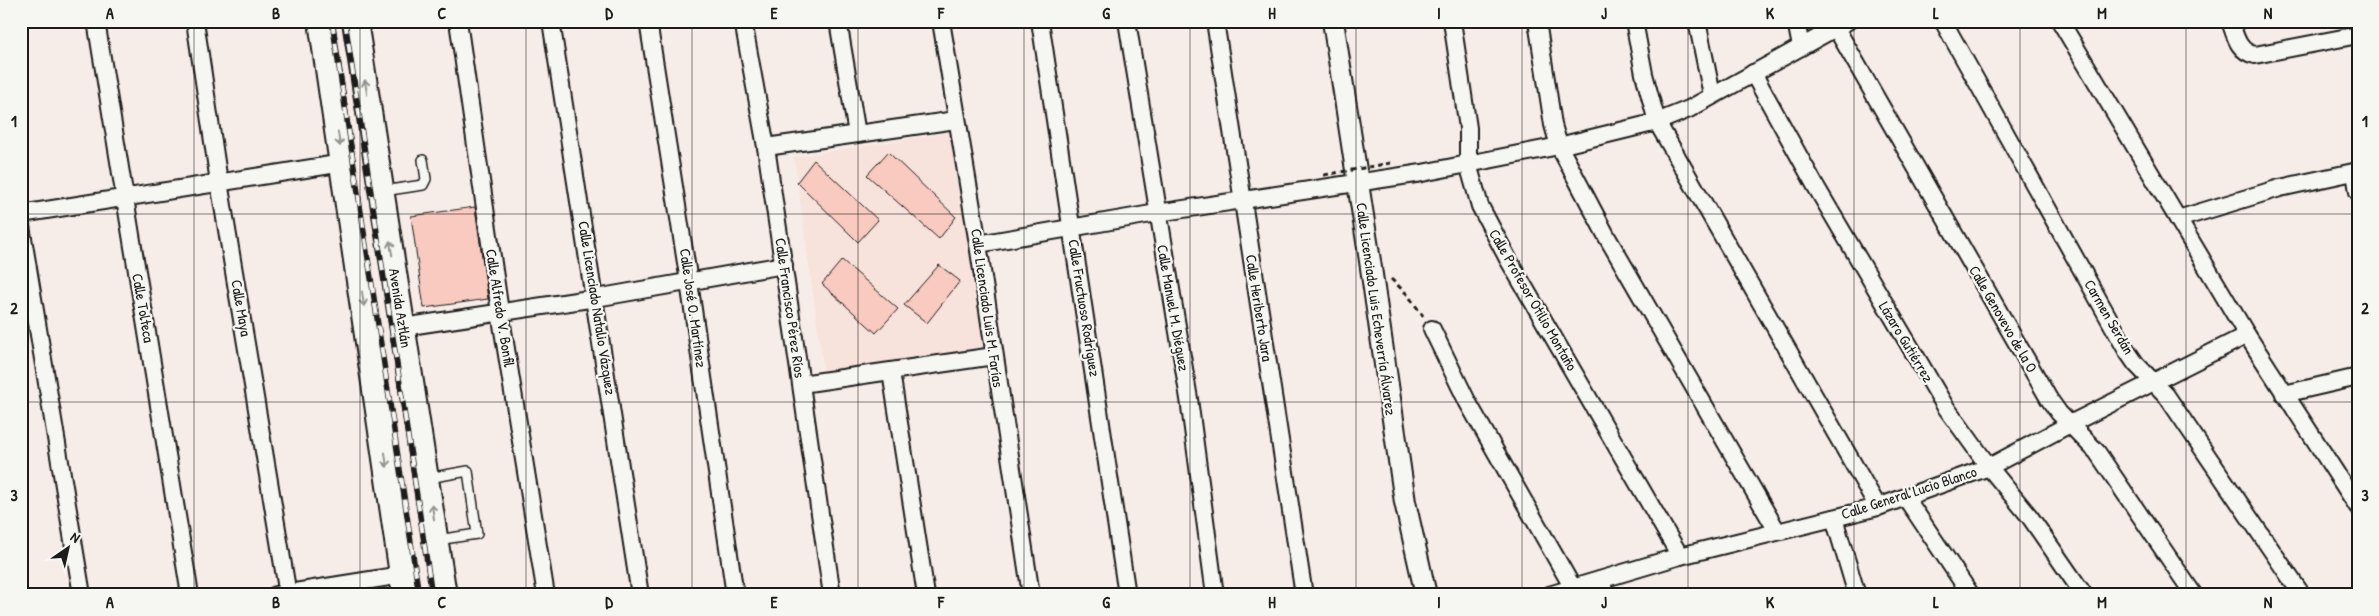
<svg xmlns="http://www.w3.org/2000/svg" width="2379" height="616" font-family="'Patrick Hand',sans-serif">
  <style>
    .built { fill: #f8e2dc }
    .building { fill: #f9cabf; stroke: #1c1c1c }
    .lines { fill: none; stroke-linecap: round; stroke-linejoin: round }
    .service-casing { stroke: #1c1c1c; stroke-width: 12 }
    .minor-casing { stroke: #1c1c1c; stroke-width: 20 }
    .tertiary-casing { stroke: #1c1c1c; stroke-width: 24 }
    .secondary-casing { stroke: #1c1c1c; stroke-width: 28 }
    .path { stroke: #1c1c1c; stroke-width: 3; stroke-dasharray: 5 4; stroke-linecap: butt }
    .service { stroke: #f6f6f2; stroke-width: 9 }
    .minor { stroke: #f6f6f2; stroke-width: 16 }
    .tertiary { stroke: #f6f6f2; stroke-width: 20 }
    .secondary { stroke: #f6f6f2; stroke-width: 24 }
    .rail-casing { stroke: #1c1c1c; stroke-width: 5.5 }
    .rail { stroke: #f6f6f2; stroke-width: 4; stroke-dasharray: 11; stroke-linecap: butt }
    .path-bridge { stroke: #1c1c1c; stroke-width: 3; stroke-dasharray: 5 4; stroke-linecap: butt }
    .oneway { stroke: #949492 }
    .grid { fill: none; stroke: #1c1c1c; stroke-width: 1; stroke-opacity: 0.55 }
    .labels { text-anchor: middle; stroke-width: 4.5; stroke-linejoin: round; paint-order: stroke }
    .street-label { font-size: 15px; fill: #1c1c1c; stroke: #f6f6f2 }
    .neatline { fill: none; stroke: #1c1c1c; stroke-width: 2 }
    .grid-label { font-size: 16px; text-anchor: middle; font-weight: bold; fill: #1c1c1c }
  </style>
  <rect width="100%" height="100%" fill="#f7ede8"/>
  <filter id="ink" filterUnits="userSpaceOnUse"><feTurbulence type="fractalNoise" baseFrequency=".02" numOctaves="2"/><feDisplacementMap in="SourceGraphic" scale="10" xChannelSelector="R" yChannelSelector="G"/><feConvolveMatrix kernelMatrix="1 2 1 2 8 2 1 2 1" color-interpolation-filters="sRGB"/></filter>
  <g filter="url(#ink)">
    <!-- built -->
    <path class="built" d="M952 132 988 349 824 374 794 157Z"/>
    <!-- building -->
    <g class="building">
      <path d="M888 152 956 217 939 239 867 175Z"/>
      <path d="M814 160 878 220 858 242 797 182Z"/>
      <path d="M475 207 488 299 424 308 411 216Z"/>
      <path d="M842 260 898 309 876 333 822 284Z"/>
      <path d="M939 265 960 281 927 323 904 305Z"/>
    </g>
    <g class="lines">
      <defs>
        <g id="service">
          <path d="M383 191 423 185 426 179 423 160"/>
          <path d="M428 478 468 471 477 534 437 540"/>
        </g>
        <g id="minor">
          <path d="M96 21 190 595"/>
          <path d="M195 21 219 182 288 595"/>
          <path d="M458 21 500 312 546 595"/>
          <path d="M551 21 640 595"/>
          <path d="M648 21 689 282 735 595"/>
          <path d="M743 21 766 147 832 595"/>
          <path d="M838 21 857 134"/>
          <path d="M941 21 978 244 1031 595"/>
          <path d="M1040 21 1127 595"/>
          <path d="M1127 21 1189 399 1215 595"/>
          <path d="M1215 21 1304 595"/>
          <path d="M1452 21 1468 128V164L1480 206 1508 259 1680 556"/>
          <path d="M1537 21 1553 125 1559 146 1607 237 1777 531"/>
          <path d="M1634 21 1644 74 1657 122 1878 507"/>
          <path d="M1697 21 1712 95"/>
          <path d="M1796 21 1801 47"/>
          <path d="M1943 21 2127 351 2136 364 2166 395 2302 595"/>
          <path d="M2060 21 2247 335 2358 507"/>
          <path d="M2230 21C2235 35 2238 52 2255 55L2358 35"/>
          <path d="M1836 28 2049 399 2059 413 2097 452 2194 595"/>
          <path d="M1753 73 1815 185 1945 406 1989 467 2030 517 2084 595"/>
          <path d="M766 147 956 120"/>
          <path d="M2355 172 2358 192"/>
          <path d="M21 214 343 163"/>
          <path d="M2178 219 2280 188 2358 171"/>
          <path d="M21 226 82 595"/>
          <path d="M978 244 1157 213 1422 173 1559 146 1657 122 1689 109 1848 21"/>
          <path d="M403 327 596 298 784 265"/>
          <path d="M1432 329 1467 401 1573 588"/>
          <path d="M891 372 926 595"/>
          <path d="M801 384 994 356"/>
          <path d="M2284 394 2358 377"/>
          <path d="M1906 498 1971 595"/>
          <path d="M1834 518 1857 595"/>
          <path d="M1600 580 1606 595"/>
          <path d="M276 595 402 575"/>
          <path d="M1549 595 1680 556 1878 507 1989 467 2070 424 2247 335"/>
        </g>
        <path id="tertiary" d="M1333 21 1370 261 1405 502 1426 595"/>
        <g id="secondary">
          <path d="M321 21 405 595"/>
          <path d="M355 21 444 595"/>
        </g>
      </defs>
      <!-- service casing -->
      <use href="#service" class="service-casing"/>
      <!-- minor casing -->
      <use href="#minor" class="minor-casing"/>
      <!-- tertiary casing -->
      <use href="#tertiary" class="tertiary-casing"/>
      <!-- secondary casing -->
      <use href="#secondary" class="secondary-casing"/>
      <!-- path -->
      <path class="path" d="M1391 279 1407 294 1423 316"/>
      <!-- service -->
      <use href="#service" class="service"/>
      <!-- minor -->
      <use href="#minor" class="minor"/>
      <!-- tertiary -->
      <use href="#tertiary" class="tertiary"/>
      <!-- secondary -->
      <use href="#secondary" class="secondary"/>
      <defs>
        <g id="rail">
          <path d="M332 21 419 595"/>
          <path d="M345 21 432 595"/>
        </g>
      </defs>
      <!-- rail casing -->
      <use href="#rail" class="rail-casing"/>
      <!-- rail -->
      <use href="#rail" class="rail"/>
      <!-- path-bridge -->
      <path class="path-bridge" d="M1324 175 1391 163"/>
    </g>
    <!-- one-way arrows -->
    <defs><path id="oneway-shaft" d="M-6 0H5M1.5-3L5.5 0L1.5 3" fill="none" stroke-width="1.6" stroke-linecap="round" stroke-linejoin="round" transform="scale(1.25)"/></defs>
    <g class="oneway">
      <use href="#oneway-shaft" transform="translate(366 87) rotate(-99)"/>
      <use href="#oneway-shaft" transform="translate(339 139) rotate(81)"/>
      <use href="#oneway-shaft" transform="translate(391 248) rotate(-99)"/>
      <use href="#oneway-shaft" transform="translate(363 299) rotate(82)"/>
      <use href="#oneway-shaft" transform="translate(386 460) rotate(82)"/>
      <use href="#oneway-shaft" transform="translate(433 512) rotate(-98)"/>
    </g>
  </g>
  <!-- grid -->
  <path class="grid" d="M194 21V595M360 21V595M526 21V595M692 21V595M858 21V595M1024 21V595M1190 21V595M1356 21V595M1522 21V595M1688 21V595M1854 21V595M2020 21V595M2186 21V595M21 214H2358M21 402H2358"/>
  <g class="labels">
    <!-- street labels -->
    <g class="street-label">
      <text transform="translate(1533 300) rotate(60)" y="5">Calle Profesor Otilio Montaño</text>
      <text transform="translate(143 308) rotate(80)" y="5">Calle Tolteca</text>
      <text transform="translate(241 308) rotate(80)" y="5">Calle Maya</text>
      <text transform="translate(400 308) rotate(81)" y="5">Avenida Aztlán</text>
      <text transform="translate(500 308) rotate(81)" y="5">Calle Alfredo V. Bonfil</text>
      <text transform="translate(597 308) rotate(81)" y="5">Calle Licenciado Natalio Vázquez</text>
      <text transform="translate(693 308) rotate(82)" y="5">Calle José O. Martínez</text>
      <text transform="translate(790 308) rotate(82)" y="5">Calle Francisco Pérez Ríos</text>
      <text transform="translate(987 308) rotate(82)" y="5">Calle Licenciado Luis M. Farías</text>
      <text transform="translate(1084 308) rotate(81)" y="5">Calle Fructuoso Rodríguez</text>
      <text transform="translate(1173 308) rotate(80)" y="5">Calle Manuel M. Diéguez</text>
      <text transform="translate(1259 308) rotate(81)" y="5">Calle Heriberto Jara</text>
      <text transform="translate(1376 309) rotate(82)" y="5">Calle Licenciado Luis Echeverría Álvarez</text>
      <text transform="translate(2109 317) rotate(60)" y="5">Carmen Serdán</text>
      <text transform="translate(2003 319) rotate(60)" y="5">Calle Genovevo de la O</text>
      <text transform="translate(1906 342) rotate(59)" y="5">Lázaro Gutiérrez</text>
      <text transform="translate(1909 493) rotate(-18)" y="5">Calle General Lucio Blanco</text>
    </g>
  </g>
  <!-- margin -->
  <rect width="2379" height="616" fill="none" stroke="#f6f6f2" stroke-width="55"/>
  <!-- north arrow -->
  <g transform="translate(68 548) rotate(34)" stroke="#f6f6f2" stroke-width="4" paint-order="stroke">
  <path d="M0-4L9 19L0 12L-9 19Z" fill="#1c1c1c"/>
  <text y="-8" font-size="14" font-weight="bold" text-anchor="middle" fill="#1c1c1c">N</text>
  </g>
  <rect x="28" y="28" width="2324" height="560" class="neatline"/>
  <g class="grid-label">
    <text x="110" y="19">A</text>
    <text x="276" y="19">B</text>
    <text x="442" y="19">C</text>
    <text x="609" y="19">D</text>
    <text x="774" y="19">E</text>
    <text x="941" y="19">F</text>
    <text x="1106" y="19">G</text>
    <text x="1272" y="19">H</text>
    <text x="1439" y="19">I</text>
    <text x="1604" y="19">J</text>
    <text x="1770" y="19">K</text>
    <text x="1936" y="19">L</text>
    <text x="2102" y="19">M</text>
    <text x="2268" y="19">N</text>
    <text x="14" y="127">1</text>
    <text x="2365" y="127">1</text>
    <text x="14" y="314">2</text>
    <text x="2365" y="314">2</text>
    <text x="14" y="501">3</text>
    <text x="2365" y="501">3</text>
    <text x="110" y="608">A</text>
    <text x="276" y="608">B</text>
    <text x="442" y="608">C</text>
    <text x="609" y="608">D</text>
    <text x="774" y="608">E</text>
    <text x="941" y="608">F</text>
    <text x="1106" y="608">G</text>
    <text x="1272" y="608">H</text>
    <text x="1439" y="608">I</text>
    <text x="1604" y="608">J</text>
    <text x="1770" y="608">K</text>
    <text x="1936" y="608">L</text>
    <text x="2102" y="608">M</text>
    <text x="2268" y="608">N</text>
  </g>
</svg>
